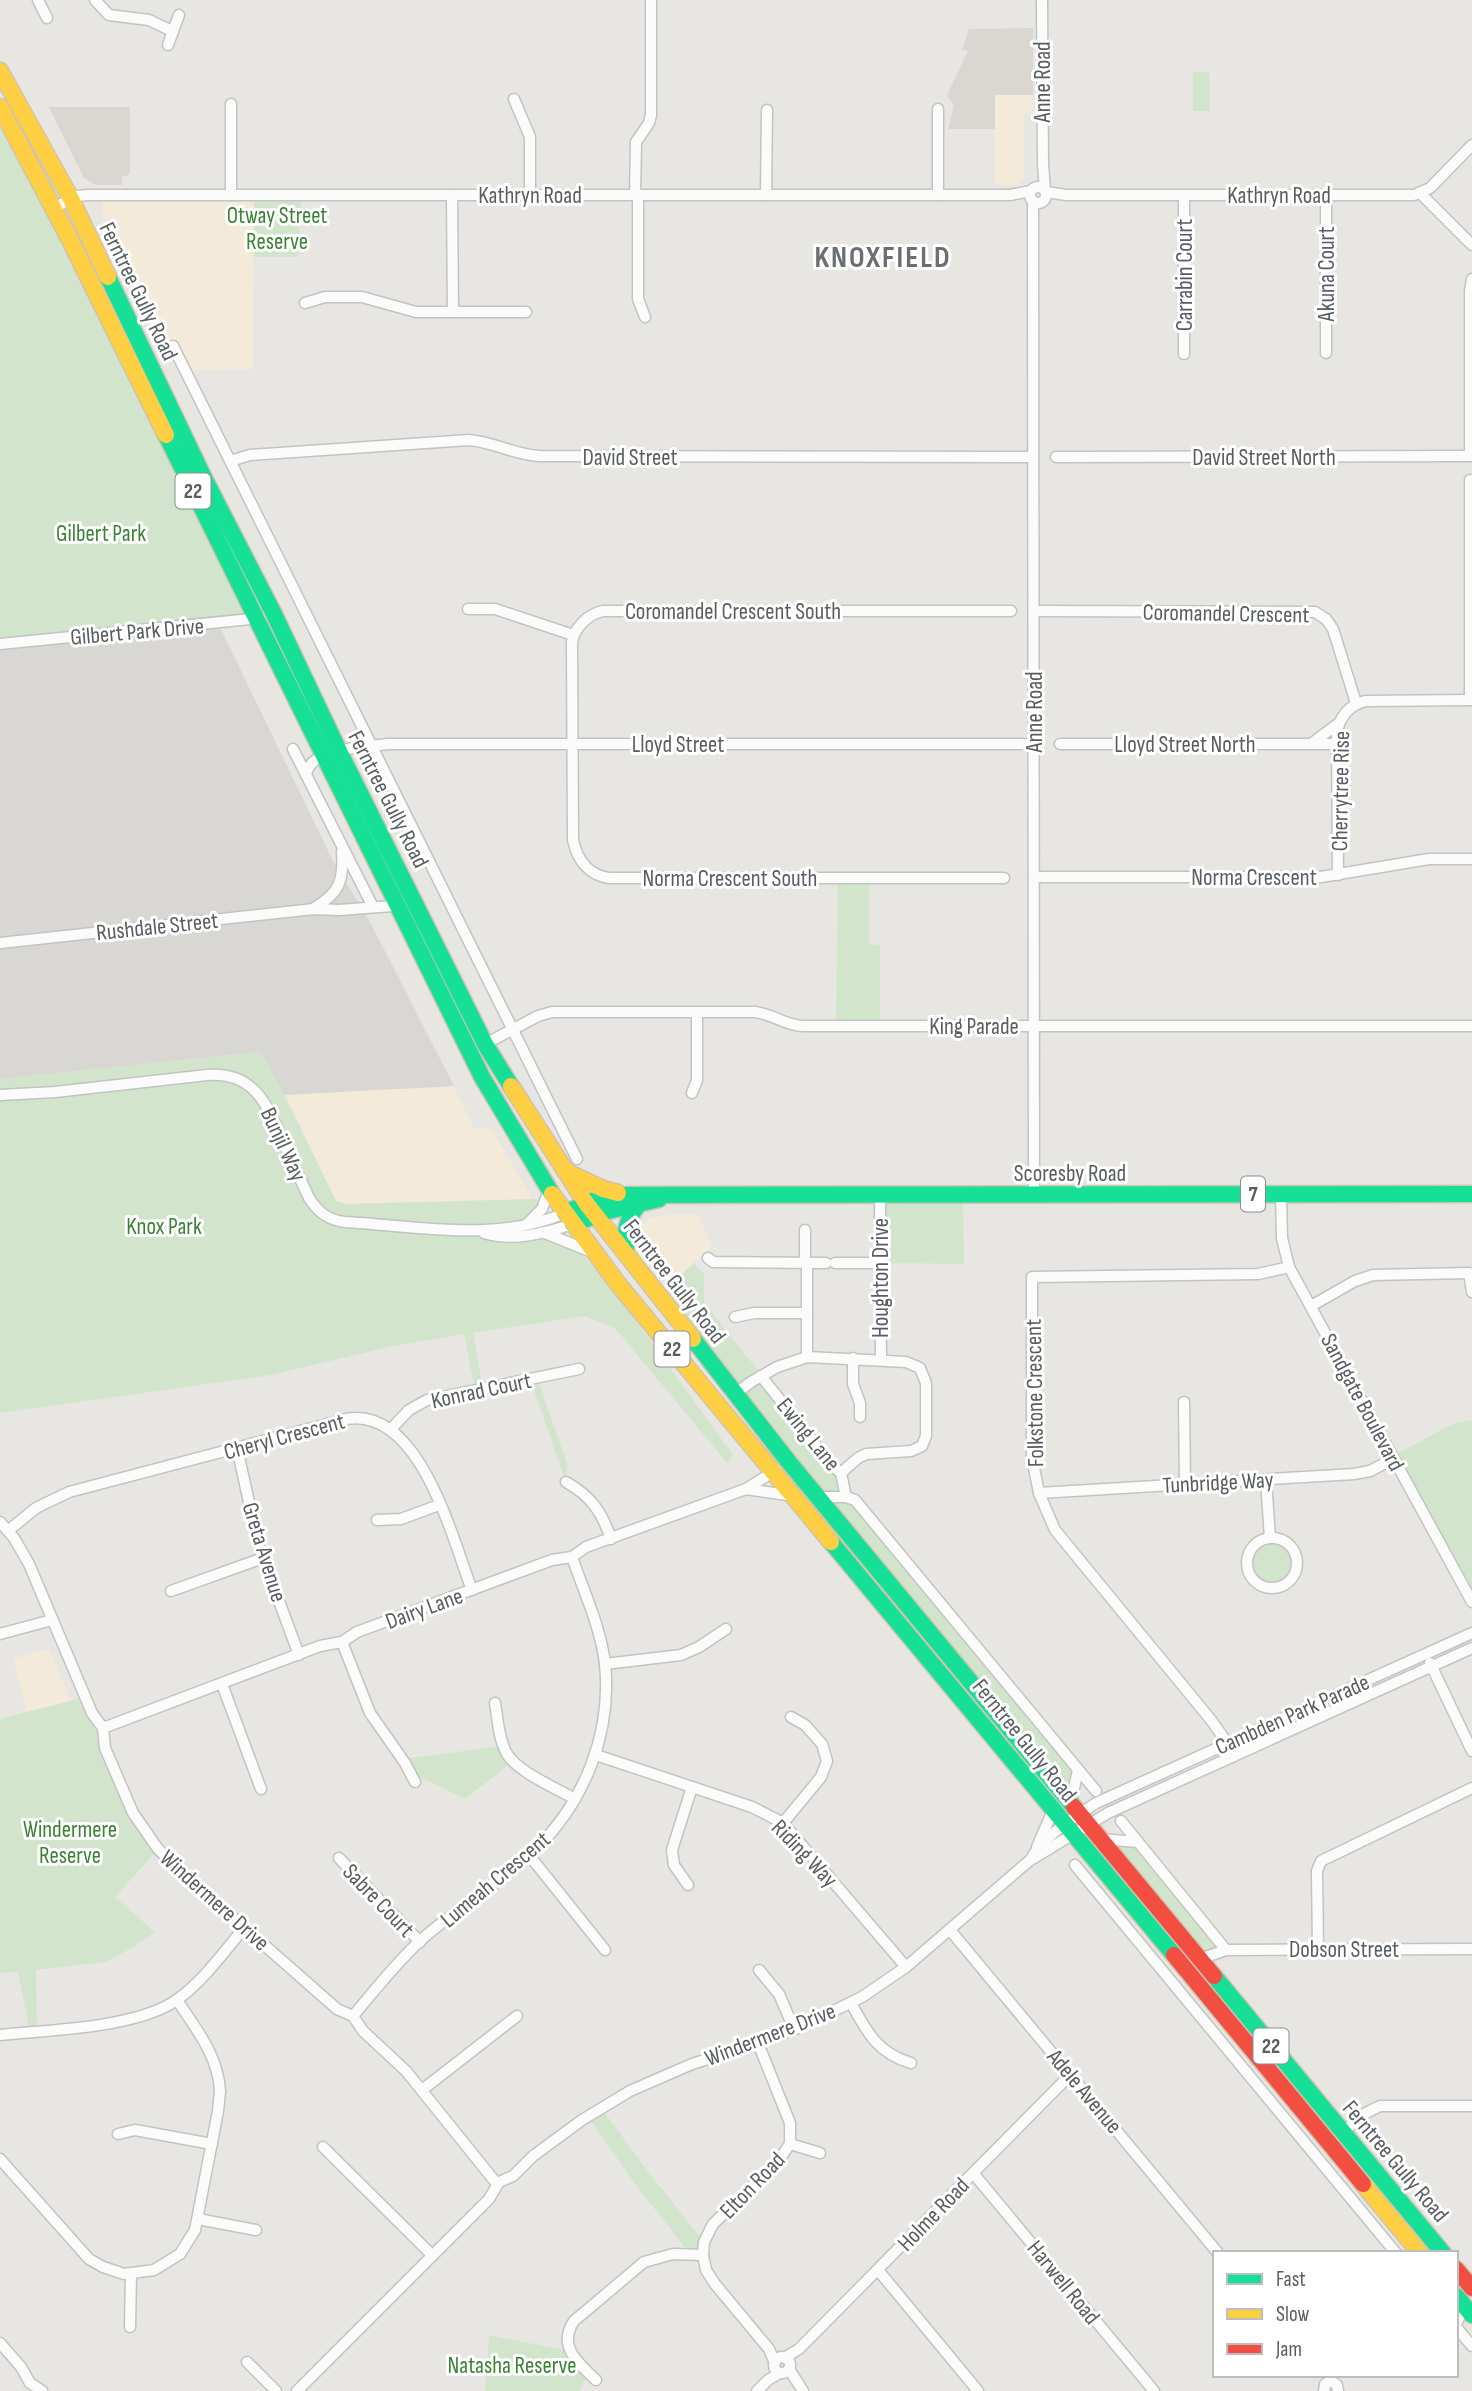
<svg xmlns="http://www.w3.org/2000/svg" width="1472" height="2391" font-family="'Sofia Sans Condensed',sans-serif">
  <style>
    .commercial { fill: #f4ead9 }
    .industrial { fill: #d9d7d3 }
    .education { fill: #dad6d1 }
    .green { fill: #d2e5cc }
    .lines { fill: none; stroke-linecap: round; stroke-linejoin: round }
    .street-casing { stroke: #c3c3c2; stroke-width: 13 }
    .fast-casing { stroke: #d0c3af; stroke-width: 19 }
    .slow-casing { stroke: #d0c3af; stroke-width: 19 }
    .jam-casing { stroke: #d0c3af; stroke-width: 19 }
    .street { stroke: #fcfbfb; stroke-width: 10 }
    .fast { stroke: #16e098; stroke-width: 16 }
    .slow { stroke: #ffcf43; stroke-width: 16 }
    .jam { stroke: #f24e42; stroke-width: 16 }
    .labels { text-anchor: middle; stroke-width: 6; stroke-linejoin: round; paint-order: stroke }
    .shield { fill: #fff; stroke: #8a8e90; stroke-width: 2 }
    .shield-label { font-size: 21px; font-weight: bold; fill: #585d60 }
    .street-label { font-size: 23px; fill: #585d60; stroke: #fff }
    .park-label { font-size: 23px; fill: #3a8334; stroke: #fff }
    .district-label { font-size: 30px; font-weight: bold; letter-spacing: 2px; fill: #696f72; stroke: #fff }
  </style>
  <rect width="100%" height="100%" fill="#e8e6e2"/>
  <!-- commercial -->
  <g class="commercial">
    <path d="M995 95H1033V112L1024 113V178L1019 181V185H995Z"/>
    <path d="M102 195H254L253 369 191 370 183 354 165 357 102 214Z"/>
    <path d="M454 1087 474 1129 491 1128 532 1199 346 1204 336 1201 285 1093Z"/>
    <path d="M669 1215H698L712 1247 672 1282 635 1237 649 1218Z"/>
    <path d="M49 1649 71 1701 27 1713 13 1659Z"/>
  </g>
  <!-- industrial -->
  <path class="industrial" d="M218 623 333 861 369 920 454 1086 284 1095 260 1052 0 1079V644Z"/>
  <!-- education -->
  <g class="education">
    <path d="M1033 28V95H995V129H948L954 106 947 95 968 51 962 50 969 29Z"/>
    <path d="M49 107H130V173L127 176H122V185H96L84 178Z"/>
  </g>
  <!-- green -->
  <g class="green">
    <path d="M1193 72H1209L1210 111H1193Z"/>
    <path d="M0 107 257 620 0 644Z"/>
    <path d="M254 199H301L298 257H254Z"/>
    <path d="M838 878H869V944L880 945V1026H836Z"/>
    <path d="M261 1052 284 1095 336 1201 346 1204 537 1199 626 1307 733 1455 728 1464 615 1328 584 1316 473 1333 483 1388 475 1390 464 1334 393 1346 271 1375 0 1413V1079Z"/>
    <path d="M880 1196H963L964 1264 880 1263Z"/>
    <path d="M694 1263 704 1274V1303L838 1470 846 1497 853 1499 1078 1770 1071 1802 659 1296Z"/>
    <path d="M537 1378 567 1463 566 1482 530 1379Z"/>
    <path d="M1472 1420V1602L1392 1456 1455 1423Z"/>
    <circle cx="1272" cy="1563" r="25"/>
    <path d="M85 1697 116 1776 158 1849 115 1897 155 1932 134 1947 105 1962 36 1970 37 2031 30 2032 18 1972 0 1973V1719Z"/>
    <path d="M503 1746 512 1762 465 1799 410 1772 402 1759Z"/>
    <path d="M1100 1839 1138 1842 1226 1950 1200 1959Z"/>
    <path d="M601 2108 650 2174 704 2242 703 2255 690 2254 636 2185 587 2116Z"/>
    <path d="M489 2335 569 2351 588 2373 580 2391H485Z"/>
  </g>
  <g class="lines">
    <defs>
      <g id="street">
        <path d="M38 0 47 18"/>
        <path d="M95 0 109 15 149 20 172 31"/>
        <path d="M1042 0 1043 164 1045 190"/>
        <path d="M168 45 179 15"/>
        <path d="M514 99 530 137V195"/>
        <path d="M938 109V195"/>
        <circle cx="1038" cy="195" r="8"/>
        <path d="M1046 192 1066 195H1414L1430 188 1472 145"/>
        <path d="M1420 193 1472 245"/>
        <path d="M231 195V104"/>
        <path d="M452 195 453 312"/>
        <path d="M635 195 636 142 649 123 651 115V0"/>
        <path d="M638 195V299L645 317"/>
        <path d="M766 195 767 110"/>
        <path d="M1184 195V354"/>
        <path d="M1326 195V353"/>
        <path d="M1033 201 1034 1195"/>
        <path d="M54 208 76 196 88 195H1010L1031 191"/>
        <path d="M305 303 325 297H362L416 312H526"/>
        <path d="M173 346 577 1159"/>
        <path d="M1470 456V291L1472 279"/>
        <path d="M1056 457 1472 456"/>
        <path d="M230 461 250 455 469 440C494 442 515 455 540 456L1033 457"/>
        <path d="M468 609H495L573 635"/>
        <path d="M1034 611 1315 612 1326 619 1333 629 1356 703"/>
        <path d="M0 644 260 618"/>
        <path d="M1470 700V480"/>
        <path d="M1060 744H1337"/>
        <path d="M1311 744 1339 723"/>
        <path d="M293 749 373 907"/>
        <path d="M306 775C309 748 366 747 388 744H1034"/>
        <path d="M1338 875 1337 733C1339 717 1350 704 1366 701L1472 700"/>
        <path d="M1034 877H1321L1429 859H1472"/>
        <path d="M1004 878H609C588 875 577 859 573 840L572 642C575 627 588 614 603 611H1011"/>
        <path d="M314 908C340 893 344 880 342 851"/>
        <path d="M0 943 314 909 339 910 393 906 399 904"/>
        <path d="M485 1044 538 1016 552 1012H755C772 1014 785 1025 802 1026H1472"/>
        <path d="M692 1093 697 1080V1013"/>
        <path d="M0 1095 55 1092 207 1075C256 1071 268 1107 284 1144 292 1162 301 1180 309 1198 318 1212 328 1220 345 1222 417 1226 496 1243 565 1213"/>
        <path d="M1281 1194 1282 1238 1289 1267 1472 1602"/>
        <path d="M880 1196 881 1360"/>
        <path d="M527 1224 542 1209 549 1190"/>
        <path d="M805 1230V1263"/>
        <path d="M484 1233C513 1242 545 1233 573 1224"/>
        <path d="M545 1233 592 1252"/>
        <path d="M708 1258 713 1262 826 1263"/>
        <path d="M807 1263V1357"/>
        <path d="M835 1263H880"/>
        <path d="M1311 1306 1355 1281 1373 1275 1469 1273 1472 1292"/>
        <path d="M735 1317 754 1313H807"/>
        <path d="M853 1358V1384L860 1403V1417"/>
        <path d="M761 1376 812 1440 826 1460 841 1473 846 1497"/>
        <path d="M735 1394 751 1382 777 1367 807 1357 906 1362 920 1368 926 1383V1436L922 1446 911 1451 866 1454 858 1458 841 1473"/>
        <path d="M1184 1402 1185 1484"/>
        <path d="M391 1429 409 1410 427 1400 579 1369"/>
        <path d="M237 1448 259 1547 299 1655"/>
        <path d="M1266 1480 1270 1538"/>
        <path d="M566 1482C591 1496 602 1512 611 1539"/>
        <path d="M746 1489 794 1496"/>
        <path d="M1039 1493 1354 1474 1370 1471 1393 1459"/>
        <path d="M818 1497H846L855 1500 1096 1791"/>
        <path d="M377 1520 401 1519 439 1505"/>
        <path d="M0 1522 14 1538 29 1564 92 1713 103 1728 105 1748 133 1813 158 1849 188 1878 337 2009 353 2016 363 2031 406 2071 497 2184"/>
        <path d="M9 1530 36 1508 69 1492 346 1419C420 1406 452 1538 472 1590"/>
        <circle cx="1272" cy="1563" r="25"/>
        <path d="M171 1591 263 1558"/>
        <path d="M0 1634 52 1620"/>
        <path d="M342 1642 370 1713 405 1763 415 1782"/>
        <path d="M1430 1663 1472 1751"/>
        <path d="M605 1664 681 1655 699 1647 726 1629"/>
        <path d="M222 1684 261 1789"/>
        <path d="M495 1703C498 1719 498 1737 506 1752 515 1771 556 1788 575 1799"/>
        <path d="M103 1728 320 1646 342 1642 357 1632 552 1560 572 1557 586 1547 746 1489 776 1470"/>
        <path d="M596 1755 752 1807 783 1823 906 1967"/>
        <path d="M1232 1757 1223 1737 1211 1720 1055 1530 1039 1493 1032 1458V1277L1258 1274 1289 1267"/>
        <path d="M1071 1802 1078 1770"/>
        <path d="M1121 1821 1138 1842"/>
        <path d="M783 1823 821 1777 827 1761 822 1744 805 1725 791 1717"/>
        <path d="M1101 1839 1138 1842 1226 1950"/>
        <path d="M1037 1847 1051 1815V1807"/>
        <path d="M529 1855 605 1950"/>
        <path d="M339 1858 420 1942"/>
        <path d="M1031 1859C1043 1836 1074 1818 1096 1803L1472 1633"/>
        <path d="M1075 1865 1396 2253"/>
        <path d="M688 1885 674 1865 672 1850 692 1787"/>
        <path d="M950 1930 1218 2253"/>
        <path d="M1318 1949 1317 1871 1321 1861 1472 1788"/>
        <path d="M1200 1959 1226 1950 1472 1949"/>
        <path d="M759 1970 779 1994 794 2029"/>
        <path d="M851 2003C867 2032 877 2053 911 2063"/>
        <path d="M353 2016C374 1991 396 1963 420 1941 457 1908 501 1882 537 1848 585 1800 612 1733 605 1664 601 1628 584 1592 572 1557"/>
        <path d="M0 2035C49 2030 139 2028 178 1999 204 1980 224 1952 244 1928"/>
        <path d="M758 2043 790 2123V2144L776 2164 713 2224 704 2242 703 2255 706 2270 715 2284 769 2349 775 2363"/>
        <path d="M422 2090 517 2016"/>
        <path d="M1343 2132 1366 2113 1380 2106H1472"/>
        <path d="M118 2134 135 2130 212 2144"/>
        <path d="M790 2144 820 2153"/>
        <path d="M323 2147 432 2255"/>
        <path d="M0 2159 89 2259 103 2267 124 2274 154 2270 180 2254 195 2230 218 2111 220 2091C218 2055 196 2029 177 2000"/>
        <path d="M973 2173 1154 2391"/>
        <path d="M198 2219 256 2230"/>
        <path d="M878 2270 978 2391"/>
        <path d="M1456 2325 1464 2306 1460 2305"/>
        <path d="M130 2327 131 2274"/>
        <path d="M1456 2327 1472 2346"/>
        <path d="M0 2343 21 2367 30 2383 42 2391"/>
        <circle cx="782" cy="2365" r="8"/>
        <path d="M784 2358 799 2349 1071 2074"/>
        <path d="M247 2362 276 2391"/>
        <path d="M789 2369 803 2391"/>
        <path d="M596 2380C578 2363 557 2346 574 2321L644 2262 673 2254 703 2255"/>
        <path d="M297 2391 489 2199 499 2182 513 2176 533 2156 582 2120 630 2091 692 2064 758 2043 805 2025 862 1997 906 1967 1029 1861 1108 1813 1472 1648"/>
        <path d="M757 2391 768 2380 780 2373"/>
        <path d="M1324 2391 1325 2384 1331 2381 1337 2385 1338 2391"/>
      </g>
      <g id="fast">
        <path d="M108 277 204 478 273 612 339 751 485 1044 511 1086"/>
        <path d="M166 435 482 1077 552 1194"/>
        <path d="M565 1213 592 1201 627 1195 1472 1194"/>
        <path d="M573 1224 608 1211 659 1199"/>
        <path d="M626 1253C624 1234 626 1220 638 1205"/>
        <path d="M693 1339 788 1461 1074 1807"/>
        <path d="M831 1542 1174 1955"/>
        <path d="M1214 1976 1443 2253"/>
        <path d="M1456 2296 1472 2315"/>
      </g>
      <g id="slow">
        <path d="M0 71 71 199 108 277"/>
        <path d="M0 107 68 236 166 435"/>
        <path d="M511 1086 586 1203 693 1339"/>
        <path d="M565 1171 603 1189 618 1193"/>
        <path d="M552 1194 618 1284 831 1542"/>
        <path d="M1363 2184 1420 2253"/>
      </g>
      <g id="jam">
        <path d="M1074 1807 1214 1976"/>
        <path d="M1174 1955 1363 2184"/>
        <path d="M1456 2269 1472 2288"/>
      </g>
    </defs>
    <!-- street casing -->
    <use href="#street" class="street-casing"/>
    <!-- fast casing -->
    <use href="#fast" class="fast-casing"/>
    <!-- slow casing -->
    <use href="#slow" class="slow-casing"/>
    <!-- jam casing -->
    <use href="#jam" class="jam-casing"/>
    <!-- street -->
    <use href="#street" class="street"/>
    <!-- fast -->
    <use href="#fast" class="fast"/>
    <!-- slow -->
    <use href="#slow" class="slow"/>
    <!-- jam -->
    <use href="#jam" class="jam"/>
  </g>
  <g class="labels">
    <!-- shield labels -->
    <g class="shield">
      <rect x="175.5" y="473.5" width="35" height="35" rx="5"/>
      <rect x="1241" y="1176.5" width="24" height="35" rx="5"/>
      <rect x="654.5" y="1331.5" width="35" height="35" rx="5"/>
      <rect x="1253.5" y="2028.5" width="35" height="35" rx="5"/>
    </g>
    <g class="shield-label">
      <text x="193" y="498">22</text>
      <text x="1253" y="1201">7</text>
      <text x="672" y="1356">22</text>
      <text x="1271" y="2053">22</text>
    </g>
    <!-- street labels -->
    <g class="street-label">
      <text transform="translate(1042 82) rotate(-90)" y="8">Anne Road</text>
      <text x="530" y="203">Kathryn Road</text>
      <text x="1279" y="203">Kathryn Road</text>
      <text transform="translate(1326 274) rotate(-90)" y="8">Akuna Court</text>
      <text transform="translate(1184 275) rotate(-90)" y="8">Carrabin Court</text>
      <text transform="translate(139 291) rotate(64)" y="8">Ferntree Gully Road</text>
      <text x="630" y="465">David Street</text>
      <text x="1264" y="465">David Street North</text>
      <text x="733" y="619">Coromandel Crescent South</text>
      <text transform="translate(1226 613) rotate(1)" y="8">Coromandel Crescent</text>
      <text transform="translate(137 631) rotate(-5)" y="8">Gilbert Park Drive</text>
      <text transform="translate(1034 712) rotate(-90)" y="8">Anne Road</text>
      <text x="678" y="752">Lloyd Street</text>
      <text x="1185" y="752">Lloyd Street North</text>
      <text transform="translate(1340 791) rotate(-89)" y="8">Cherrytree Rise</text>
      <text transform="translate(389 799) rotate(63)" y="8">Ferntree Gully Road</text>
      <text x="1254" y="885">Norma Crescent</text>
      <text x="730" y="886">Norma Crescent South</text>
      <text transform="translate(157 926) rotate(-6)" y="8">Rushdale Street</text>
      <text x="974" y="1034">King Parade</text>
      <text transform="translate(284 1144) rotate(65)" y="8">Bunjil Way</text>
      <text x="1070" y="1181">Scoresby Road</text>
      <text transform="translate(880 1278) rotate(-90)" y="8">Houghton Drive</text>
      <text transform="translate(675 1281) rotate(52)" y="8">Ferntree Gully Road</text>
      <text transform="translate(481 1390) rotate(-12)" y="8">Konrad Court</text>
      <text transform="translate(1034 1393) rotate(-91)" y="8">Folkstone Crescent</text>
      <text transform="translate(1363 1402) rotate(62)" y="8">Sandgate Boulevard</text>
      <text transform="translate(809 1434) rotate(51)" y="8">Ewing Lane</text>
      <text transform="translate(284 1436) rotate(-15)" y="8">Cheryl Crescent</text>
      <text transform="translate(1218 1482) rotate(-3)" y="8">Tunbridge Way</text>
      <text transform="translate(265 1552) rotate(73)" y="8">Greta Avenue</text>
      <text transform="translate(424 1608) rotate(-20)" y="8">Dairy Lane</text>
      <text transform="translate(1292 1714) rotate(-24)" y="8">Cambden Park Parade</text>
      <text transform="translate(1025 1740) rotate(51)" y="8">Ferntree Gully Road</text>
      <text transform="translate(805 1853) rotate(46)" y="8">Riding Way</text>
      <text transform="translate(495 1879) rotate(-40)" y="8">Lumeah Crescent</text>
      <text transform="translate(215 1900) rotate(42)" y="8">Windermere Drive</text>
      <text transform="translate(379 1900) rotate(46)" y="8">Sabre Court</text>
      <text x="1344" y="1957">Dobson Street</text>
      <text transform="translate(770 2034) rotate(-21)" y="8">Windermere Drive</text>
      <text transform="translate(1085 2091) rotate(50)" y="8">Adele Avenue</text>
      <text transform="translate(1396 2161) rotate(50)" y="8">Ferntree Gully Road</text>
      <text transform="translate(752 2185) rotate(-46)" y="8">Elton Road</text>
      <text transform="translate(933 2214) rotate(-46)" y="8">Holme Road</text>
      <text transform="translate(1064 2282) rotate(51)" y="8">Harwell Road</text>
    </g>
    <!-- park labels -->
    <g class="park-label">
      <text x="277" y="223">Otway Street<tspan x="277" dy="26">Reserve</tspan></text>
      <text x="101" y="541">Gilbert Park</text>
      <text x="164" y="1234">Knox Park</text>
      <text x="70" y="1837">Windermere<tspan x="70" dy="26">Reserve</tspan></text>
      <text x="512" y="2373">Natasha Reserve</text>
    </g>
    <!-- district labels -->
    <g class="district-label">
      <text x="883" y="267">KNOXFIELD</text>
    </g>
  </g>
  <!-- legend -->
  <rect x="1213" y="2251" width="245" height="126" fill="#ffffff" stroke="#bcbebf" stroke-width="2"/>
  <rect x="1227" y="2274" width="35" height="10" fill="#16e098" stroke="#bcbebf" stroke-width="2"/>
  <text x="1276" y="2286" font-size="21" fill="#585d60">Fast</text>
  <rect x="1227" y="2309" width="35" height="10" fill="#ffcf43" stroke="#bcbebf" stroke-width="2"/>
  <text x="1276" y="2321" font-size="21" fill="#585d60">Slow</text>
  <rect x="1227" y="2344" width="35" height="10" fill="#f24e42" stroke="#bcbebf" stroke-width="2"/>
  <text x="1276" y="2356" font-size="21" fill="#585d60">Jam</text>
</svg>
